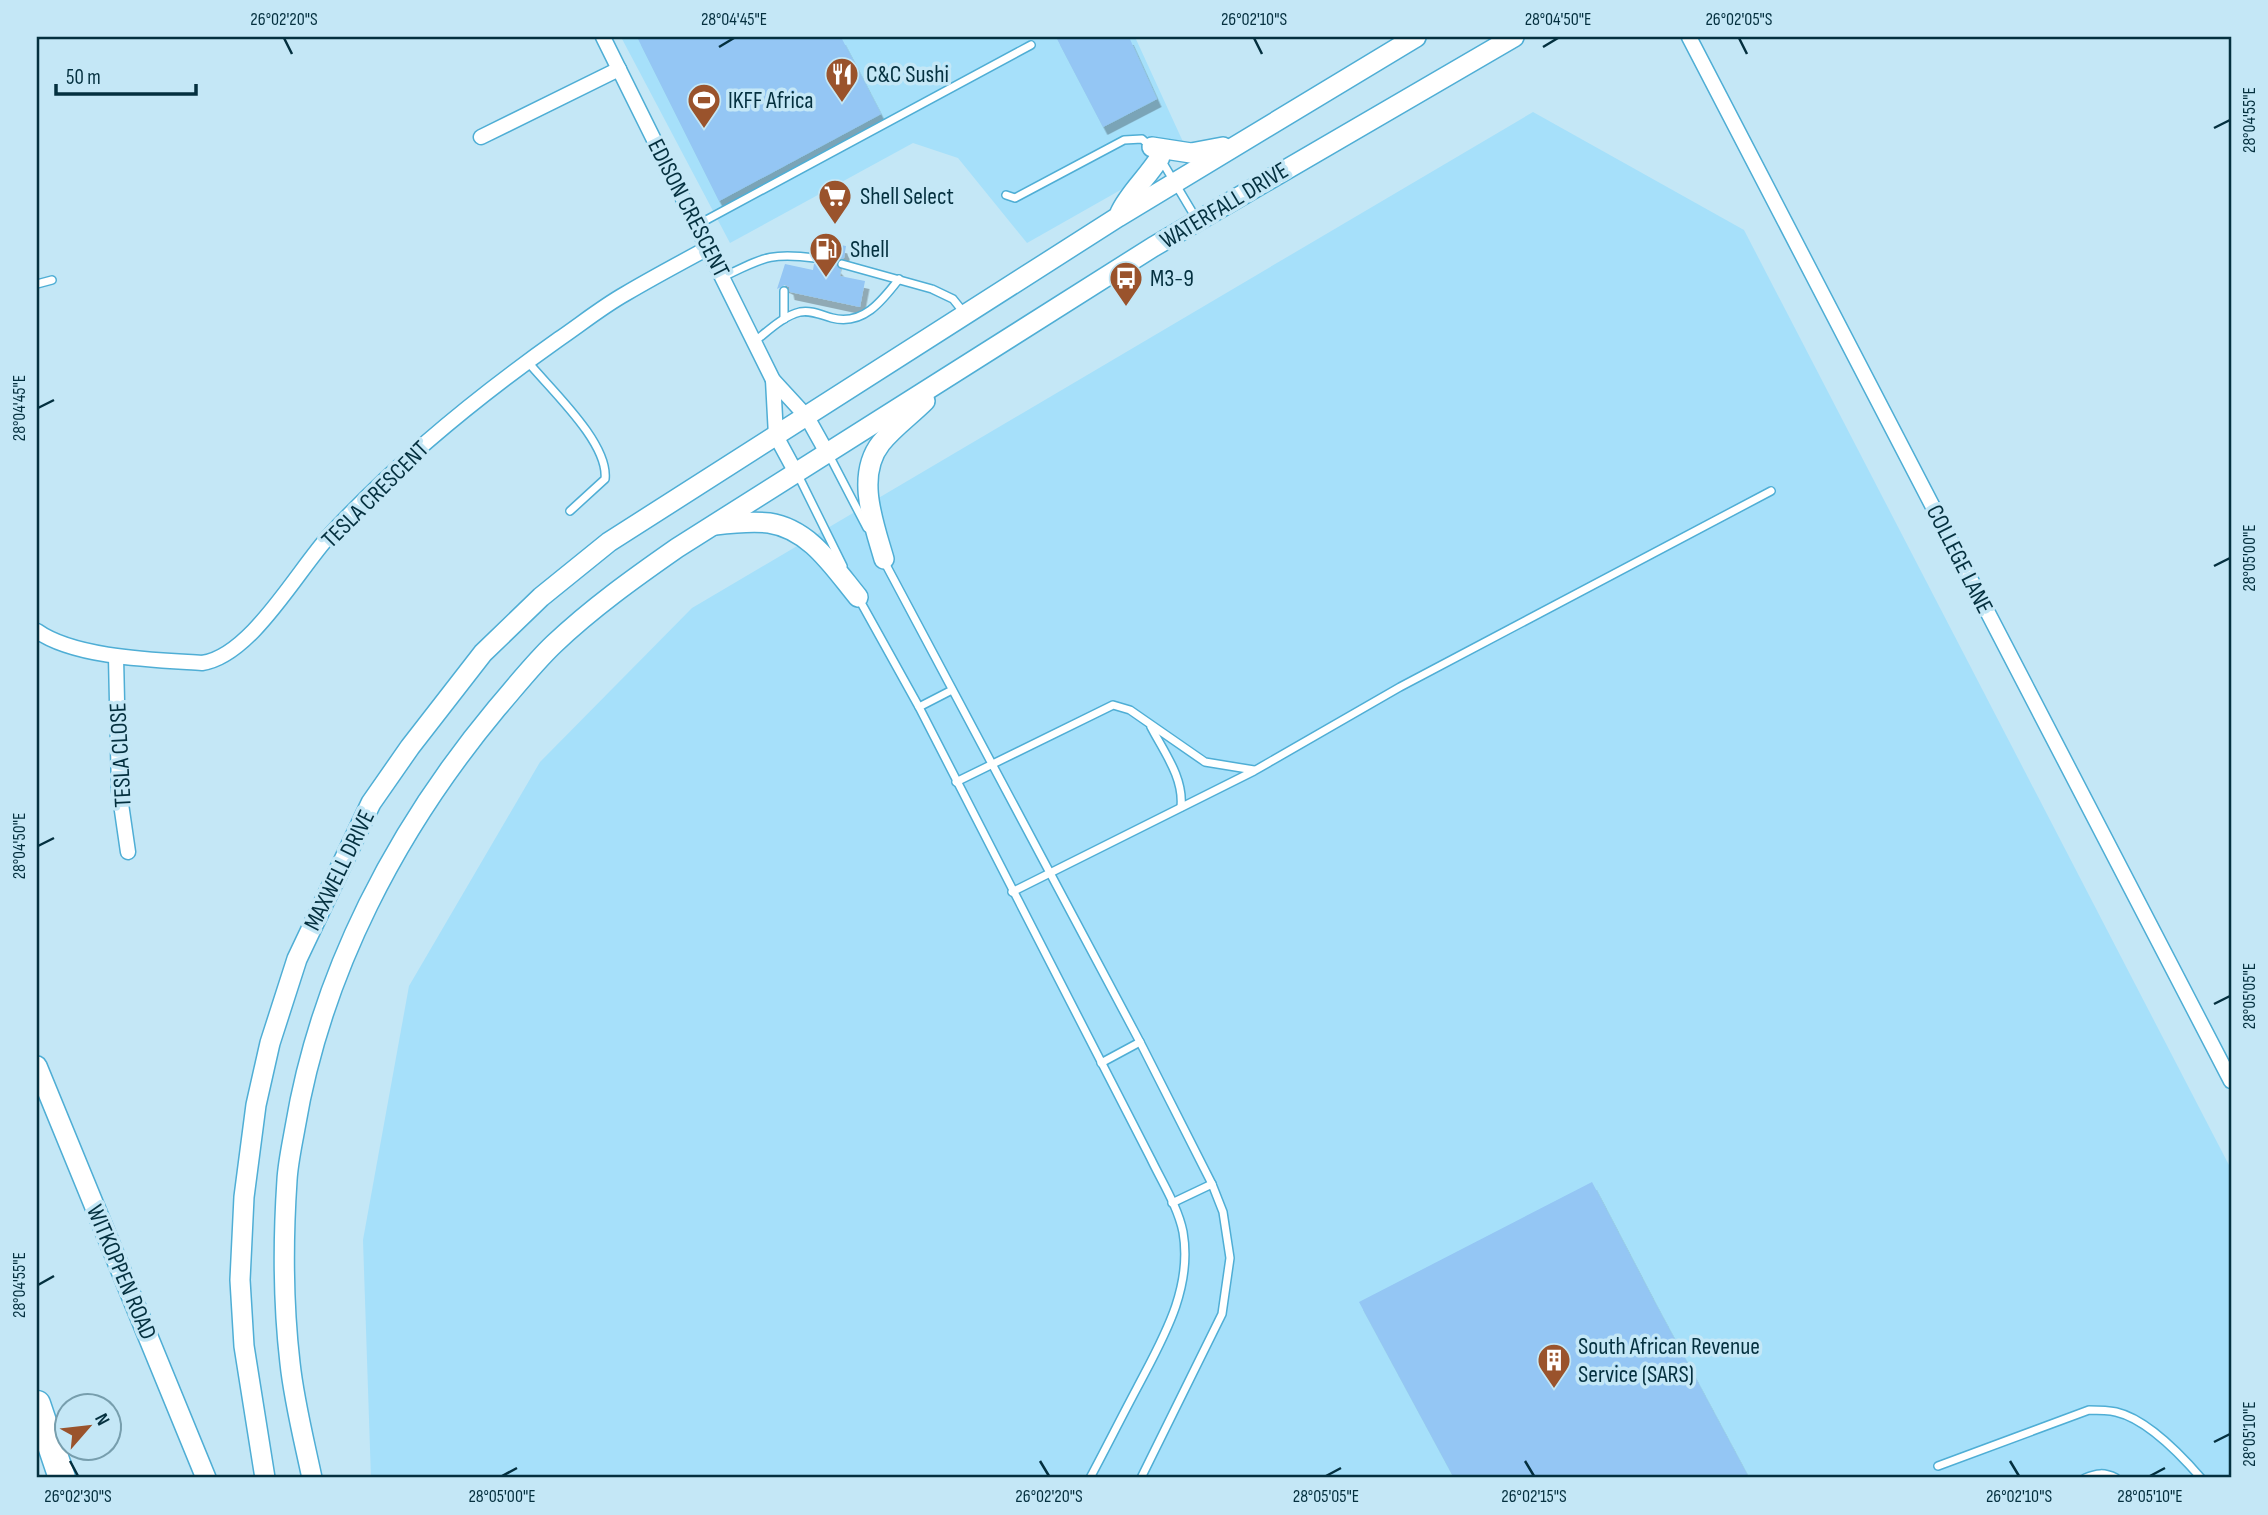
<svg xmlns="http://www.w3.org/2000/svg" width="2268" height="1515" font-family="'Sofia Sans Condensed',sans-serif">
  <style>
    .built { fill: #a6e0fa }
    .building { fill: #94c6f4; filter: url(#shadow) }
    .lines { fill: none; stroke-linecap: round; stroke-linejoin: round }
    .service-casing { stroke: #4faed5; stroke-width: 10 }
    .minor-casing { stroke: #4faed5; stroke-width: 17 }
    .secondary-casing { stroke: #4faed5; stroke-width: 22 }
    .motorway-casing { stroke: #4faed5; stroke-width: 29 }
    .service { stroke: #fff; stroke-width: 7 }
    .minor { stroke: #fff; stroke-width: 14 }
    .secondary { stroke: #fff; stroke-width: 19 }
    .motorway { stroke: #fff; stroke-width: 26 }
    .ticks { fill: none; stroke: #04303f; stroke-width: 2.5 }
    .labels { text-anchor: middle; stroke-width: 7; stroke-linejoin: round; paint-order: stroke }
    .poi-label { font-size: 24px; fill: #04303f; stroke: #c4e7f6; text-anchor: start }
    .street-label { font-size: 24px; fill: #04303f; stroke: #c4e7f6 }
    .neatline { fill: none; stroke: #04303f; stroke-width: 2.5 }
    .ticks-label { font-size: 18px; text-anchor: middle; fill: #04303f }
  </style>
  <defs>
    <filter id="shadow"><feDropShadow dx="4.5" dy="8" stdDeviation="0" flood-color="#0004"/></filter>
  </defs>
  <rect width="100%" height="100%" fill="#c4e7f6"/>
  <!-- built -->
  <g class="built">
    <path d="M621 37H1135L1184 144V154L1027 243 958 158 913 143 730 243Z"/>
    <path d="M1533 112 1744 230 2231 1169V1478H371L363 1240 409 986 540 762 692 608Z"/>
  </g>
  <!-- building -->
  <g class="building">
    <path d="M637 37H841L881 114 719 201Z"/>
    <path d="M1056 37H1129L1157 99 1103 127Z"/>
    <path d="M818 241 846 246 844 258 838 259 836 265 841 270 840 276 865 281 860 307 790 292 789 287 785 285 777 289 785 264 813 270 814 264 821 259 820 255 816 252Z"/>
    <path d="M1592 1182 1652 1297 1749 1478H1454L1359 1302Z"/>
  </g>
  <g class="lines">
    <defs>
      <g id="service">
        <path d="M1160 158 1197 220"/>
        <path d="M1006 195 1015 198 1124 140 1142 139 1151 147"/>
        <path d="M697 225 1031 45"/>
        <path d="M842 264 932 289 953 299 965 314"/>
        <path d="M723 277C763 258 770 252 815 258"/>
        <path d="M37 284 52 280"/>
        <path d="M784 319V291"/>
        <path d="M754 342C768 331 783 316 800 312 812 310 821 315 832 318 863 326 882 301 899 279"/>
        <path d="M528 362C551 390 609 443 605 479L570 511"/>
        <path d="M829 455 867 528"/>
        <path d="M797 473 843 566"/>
        <path d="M884 561 1140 1042 1212 1184 1223 1212 1230 1258 1222 1314 1141 1478"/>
        <path d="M859 599 919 707 1151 1159C1162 1182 1178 1207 1183 1232 1193 1289 1162 1340 1137 1388 1121 1418 1106 1448 1090 1478"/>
        <path d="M919 707 952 690"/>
        <path d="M1151 727C1164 752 1184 778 1181 807"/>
        <path d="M956 782 1113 705 1130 710 1205 762 1254 770"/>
        <path d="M1012 892 1254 771 1400 687 1771 491"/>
        <path d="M1101 1063 1140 1042"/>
        <path d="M1172 1203 1212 1184"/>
        <path d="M1938 1466 2089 1410C2098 1410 2107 1410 2116 1412 2147 1419 2181 1455 2201 1478"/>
        <path d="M2085 1478C2097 1473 2104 1472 2116 1478"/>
      </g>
      <g id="minor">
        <path d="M603 37 773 380 807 417 826 451"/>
        <path d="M1689 37 2231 1081"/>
        <path d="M481 137 619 69"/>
        <path d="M773 380 776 436 795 471"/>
        <path d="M37 631C75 658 156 660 202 663 251 656 297 571 330 535 398 461 477 397 559 339 581 324 602 307 625 294 652 278 680 263 708 248"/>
        <path d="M116 657 119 790 128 852"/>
      </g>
      <g id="secondary">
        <path d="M1152 147 1191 153 1223 147"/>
        <path d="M1120 213C1129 193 1148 177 1160 157"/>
        <path d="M715 525C732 523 751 521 769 523 810 529 834 568 858 597"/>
        <path d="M884 559C874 524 855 476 881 443 894 427 910 416 925 401"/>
        <path d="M37 1066 206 1478"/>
        <path d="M265 1478 244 1346 240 1280 244 1197 256 1105 270 1043 297 959 371 803 410 747 483 653 541 597 609 542 1118 217 1416 37"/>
        <path d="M312 1478C304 1440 294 1401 290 1363 283 1303 283 1240 287 1180 288 1163 292 1145 295 1128 321 972 397 828 497 708 516 686 534 663 554 644 592 608 634 578 677 548L1153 247 1514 37"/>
      </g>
      <path id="motorway" d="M37 1404 62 1478"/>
    </defs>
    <!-- service casing -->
    <use href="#service" class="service-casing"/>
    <!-- minor casing -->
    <use href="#minor" class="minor-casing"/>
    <!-- secondary casing -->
    <use href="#secondary" class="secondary-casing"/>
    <!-- motorway casing -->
    <use href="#motorway" class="motorway-casing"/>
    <!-- service -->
    <use href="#service" class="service"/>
    <!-- minor -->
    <use href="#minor" class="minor"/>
    <!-- secondary -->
    <use href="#secondary" class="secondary"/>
    <!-- motorway -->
    <use href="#motorway" class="motorway"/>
  </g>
  <!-- ticks -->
  <path class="ticks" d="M284 38 292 54M1254 38 1262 54M1739 38 1747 54M719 47 734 38M1543 47 1558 38M2214 128 2230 120M38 408 54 400M2214 566 2230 558M38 846 54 838M2214 1004 2230 996M38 1285 54 1276M2214 1442 2230 1434M70 1461 78 1476M1040 1461 1049 1476M1525 1461 1534 1476M2010 1461 2019 1476M502 1476 517 1468M1326 1476 1341 1468M2150 1476 2165 1468"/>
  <!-- icons -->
  <defs>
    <symbol id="restaurant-pin" viewBox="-11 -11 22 30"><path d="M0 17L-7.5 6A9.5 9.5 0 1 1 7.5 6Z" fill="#9a532c" stroke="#c4e7f6"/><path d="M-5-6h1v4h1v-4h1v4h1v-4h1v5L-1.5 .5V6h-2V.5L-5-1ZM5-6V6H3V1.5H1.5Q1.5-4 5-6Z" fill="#fff"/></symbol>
    <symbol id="stadium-pin" viewBox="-11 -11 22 30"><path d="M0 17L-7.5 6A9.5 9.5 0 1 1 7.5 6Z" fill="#9a532c" stroke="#c4e7f6"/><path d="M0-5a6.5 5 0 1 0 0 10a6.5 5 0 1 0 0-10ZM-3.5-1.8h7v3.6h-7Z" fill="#fff"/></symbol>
    <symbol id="supermarket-pin" viewBox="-11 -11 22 30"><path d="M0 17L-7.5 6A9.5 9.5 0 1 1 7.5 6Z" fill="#9a532c" stroke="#c4e7f6"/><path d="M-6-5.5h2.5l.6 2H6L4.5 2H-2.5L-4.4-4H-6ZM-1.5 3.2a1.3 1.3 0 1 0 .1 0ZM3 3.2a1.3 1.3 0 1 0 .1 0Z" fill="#fff"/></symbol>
    <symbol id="fuel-pin" viewBox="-11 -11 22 30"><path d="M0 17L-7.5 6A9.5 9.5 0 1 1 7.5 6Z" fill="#9a532c" stroke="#c4e7f6"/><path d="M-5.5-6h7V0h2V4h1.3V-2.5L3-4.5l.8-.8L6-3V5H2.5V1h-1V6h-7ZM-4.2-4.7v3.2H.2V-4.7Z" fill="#fff"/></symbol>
    <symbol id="bus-pin" viewBox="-11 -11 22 30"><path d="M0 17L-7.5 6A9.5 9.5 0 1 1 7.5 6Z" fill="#9a532c" stroke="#c4e7f6"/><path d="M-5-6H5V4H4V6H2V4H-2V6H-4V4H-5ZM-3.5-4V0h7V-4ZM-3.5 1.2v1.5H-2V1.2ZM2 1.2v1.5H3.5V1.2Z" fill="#fff"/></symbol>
    <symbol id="building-pin" viewBox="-11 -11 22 30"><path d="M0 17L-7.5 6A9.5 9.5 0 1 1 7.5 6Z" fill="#9a532c" stroke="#c4e7f6"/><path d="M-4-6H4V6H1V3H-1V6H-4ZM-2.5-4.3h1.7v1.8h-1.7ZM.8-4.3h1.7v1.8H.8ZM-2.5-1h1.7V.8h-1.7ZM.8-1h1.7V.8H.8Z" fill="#fff"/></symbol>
  </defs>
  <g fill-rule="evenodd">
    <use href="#restaurant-pin" x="823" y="55" width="38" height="52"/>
    <use href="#stadium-pin" x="685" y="81" width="38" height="52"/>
    <use href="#supermarket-pin" x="816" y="177" width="38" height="52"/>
    <use href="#fuel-pin" x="807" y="230" width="38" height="52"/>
    <use href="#bus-pin" x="1107" y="259" width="38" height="52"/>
    <use href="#building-pin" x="1535" y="1341" width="38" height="52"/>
  </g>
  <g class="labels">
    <!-- poi labels -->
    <g class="poi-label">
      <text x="866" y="82">C&amp;C Sushi</text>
      <text x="728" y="108">IKFF Africa</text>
      <text x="860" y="204">Shell Select</text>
      <text x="850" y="257">Shell</text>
      <text x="1150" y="286">M3-9</text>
      <text x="1578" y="1354">South African Revenue<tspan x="1578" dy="28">Service (SARS)</tspan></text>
    </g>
    <!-- street labels -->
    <g class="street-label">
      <text transform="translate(1224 205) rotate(-31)" y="8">WATERFALL DRIVE</text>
      <text transform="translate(689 208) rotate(63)" y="8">EDISON CRESCENT</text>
      <text transform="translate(375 494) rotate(-45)" y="8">TESLA CRESCENT</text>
      <text transform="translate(1960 559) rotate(63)" y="8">COLLEGE LANE</text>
      <text transform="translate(120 755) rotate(-93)" y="8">TESLA CLOSE</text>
      <text transform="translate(339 870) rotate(-64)" y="8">MAXWELL DRIVE</text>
      <text transform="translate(122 1272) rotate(67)" y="8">WITKOPPEN ROAD</text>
    </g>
  </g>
  <!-- border -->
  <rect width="2268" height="1515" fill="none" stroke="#c4e7f6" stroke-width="77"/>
  <!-- north arrow -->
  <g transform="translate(88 1427) rotate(62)"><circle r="33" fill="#c4e7f6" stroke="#779ead" stroke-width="2"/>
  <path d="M0-5L12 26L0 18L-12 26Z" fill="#9a532c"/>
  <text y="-10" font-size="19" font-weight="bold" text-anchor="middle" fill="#04303f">N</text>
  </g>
  <!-- scale -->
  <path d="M56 84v10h140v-10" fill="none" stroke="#04303f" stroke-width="3.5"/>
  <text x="66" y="84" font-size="21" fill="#04303f" stroke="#c4e7f6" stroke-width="5" paint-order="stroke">50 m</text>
  <rect x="38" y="38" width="2192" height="1438" class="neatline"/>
  <g class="ticks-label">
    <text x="284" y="25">26°02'20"S</text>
    <text x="734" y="25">28°04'45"E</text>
    <text x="1254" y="25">26°02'10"S</text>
    <text x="1558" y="25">28°04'50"E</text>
    <text x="1739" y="25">26°02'05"S</text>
    <text transform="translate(2249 120) rotate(-90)" y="6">28°04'55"E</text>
    <text transform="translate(19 408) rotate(-90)" y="6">28°04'45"E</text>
    <text transform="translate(2249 558) rotate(-90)" y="6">28°05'00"E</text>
    <text transform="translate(19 846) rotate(-90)" y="6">28°04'50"E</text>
    <text transform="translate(2249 996) rotate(-90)" y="6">28°05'05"E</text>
    <text transform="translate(19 1285) rotate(-90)" y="6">28°04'55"E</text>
    <text transform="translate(2249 1434) rotate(-90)" y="6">28°05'10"E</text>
    <text x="78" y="1502">26°02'30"S</text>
    <text x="502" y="1502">28°05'00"E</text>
    <text x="1049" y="1502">26°02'20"S</text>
    <text x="1326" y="1502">28°05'05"E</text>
    <text x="1534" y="1502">26°02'15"S</text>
    <text x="2019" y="1502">26°02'10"S</text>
    <text x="2150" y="1502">28°05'10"E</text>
  </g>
</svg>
